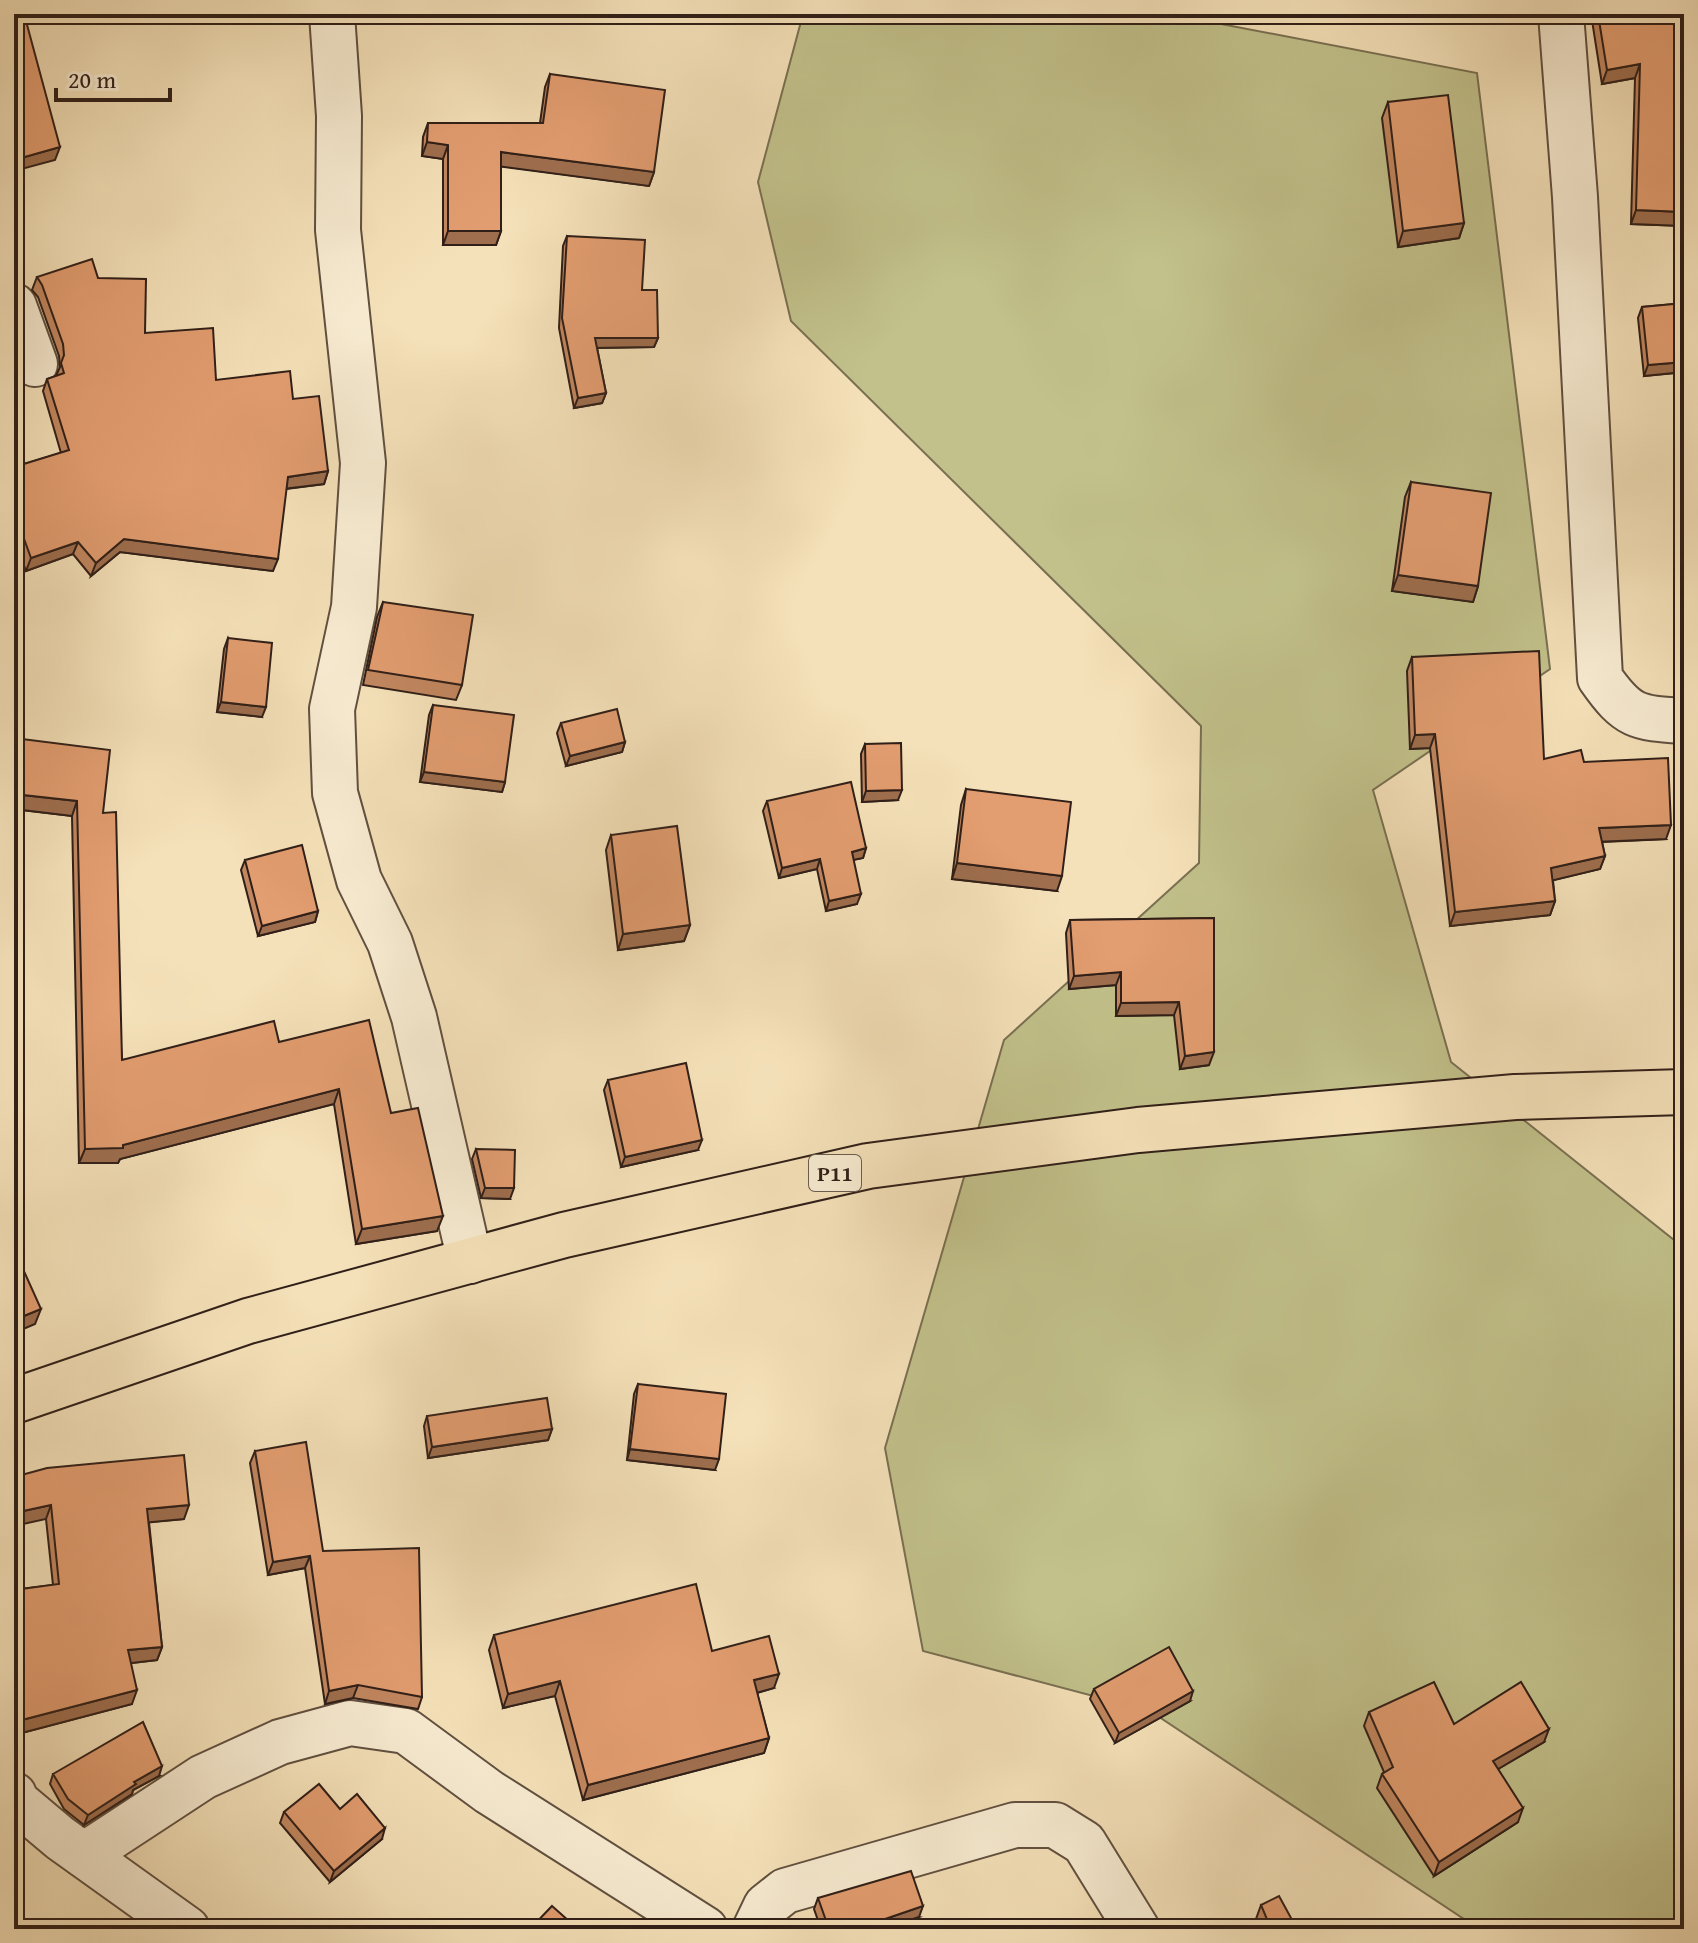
<svg xmlns="http://www.w3.org/2000/svg" width="1698" height="1943" font-family="'Gentium Book Plus',serif">
  <style>
    .green { fill: #c2c18b; stroke: #797052; stroke-width: 2 }
    .lines { fill: none; stroke-linecap: round; stroke-linejoin: round }
    .minor-casing { stroke: #615040; stroke-width: 48 }
    .major-casing { stroke: #301f18; stroke-width: 48 }
    .minor { stroke: #f8ecd2; stroke-width: 44 }
    .major { stroke: #f5e1b9; stroke-width: 44 }
    .wall { fill: #c28760; stroke: #301f18; stroke-width: 2 }
    .shaded-wall { fill: #9e6e4e; stroke: #301f18; stroke-width: 2 }
    .building { fill: #e29d70; stroke: #301f18; stroke-width: 2 }
    .labels { text-anchor: middle; stroke-width: 7; stroke-linejoin: round; paint-order: stroke }
    .shield { fill: #f8ecd2; stroke: #6c5c50; stroke-width: 2 }
    .shield-label { font-size: 22px; font-weight: bold; fill: #301f18 }
  </style>
  <rect width="100%" height="100%" fill="#f5e1b9"/>
  <filter id="stains"><feTurbulence type="fractalNoise" baseFrequency=".0025" numOctaves="4"/><feColorMatrix values="0 0 0 0 .2 0 0 0 0 .09 0 0 0 0 .02 0 0 0 .5 -.17"/></filter>
  <radialGradient id="worn" r=".72"><stop offset=".6" stop-color="#630" stop-opacity="0"/><stop offset="1" stop-color="#630" stop-opacity=".3"/></radialGradient>
  <!-- green -->
  <path class="green" d="M803 14H1169L1477 73 1550 669 1373 790 1451 1062 1684 1248V1929H1479L1150 1711 923 1651 885 1448 1004 1040 1199 863 1201 726 791 321 758 182Z"/>
  <g class="lines">
    <defs>
      <g id="minor">
        <path d="M332 14 339 116 338 230 363 463 354 607 332 709 335 793 359 880 390 943 414 1017 470 1261"/>
        <path d="M1561 14 1575 197 1600 678C1628 718 1637 718 1684 721"/>
        <path d="M14 306 35 364"/>
        <path d="M14 1795 16 1801 60 1838 187 1929"/>
        <path d="M84 1855 203 1777 280 1742 350 1723 406 1731 489 1792 705 1929"/>
        <path d="M755 1929 766 1906 785 1891 1015 1825H1055L1084 1843 1137 1929"/>
      </g>
      <path id="major" d="M14 1401 248 1321 564 1235 868 1166 1138 1130 1515 1097 1684 1092"/>
    </defs>
    <!-- minor casing -->
    <use href="#minor" class="minor-casing"/>
    <!-- major casing -->
    <use href="#major" class="major-casing"/>
    <!-- minor -->
    <use href="#minor" class="minor"/>
    <!-- major -->
    <use href="#major" class="major"/>
  </g>
  <!-- wall -->
  <g class="wall">
    <path d="M1591 14H1684V226L1631 224 1635 78 1602 84Z"/>
    <path d="M550 74 654 172 649 186 501 166V231L496 245H443V159L422 156 423 137 428 123H540L545 87Z"/>
    <path d="M1388 102 1464 223 1459 238 1398 247 1382 118Z"/>
    <path d="M567 236 642 290 658 338 654 347 597 348 606 393 602 403 574 408 559 328 563 246Z"/>
    <path d="M37 277 98 278 145 333 216 380 293 399 328 471 324 484 286 489 273 571 120 552 91 576 73 554 26 571 14 538V467L61 453 43 391 47 379 56 376 60 367 59 356 38 297 32 290Z"/>
    <path d="M1684 303V372L1644 376 1638 318 1642 307Z"/>
    <path d="M1411 482 1478 586 1473 602 1392 591 1405 497Z"/>
    <path d="M383 602 462 685 456 700 363 685 377 617Z"/>
    <path d="M228 638 262 717 217 712 224 649Z"/>
    <path d="M1412 657 1544 759 1584 762 1666 839 1602 842 1605 856 1600 869 1553 880 1555 901 1550 915 1450 926 1430 748 1410 749 1407 671Z"/>
    <path d="M433 705 505 782 502 792 420 782 429 715Z"/>
    <path d="M561 723 625 742 622 752 566 766 557 733Z"/>
    <path d="M14 738 103 813 122 1060 279 1042 391 1113 437 1231 356 1244 334 1104 120 1159 118 1163H79L72 816 14 809Z"/>
    <path d="M865 744 898 800 862 802 861 754Z"/>
    <path d="M966 789 1057 891 952 879 961 805Z"/>
    <path d="M767 801 866 848 863 858 853 860 857 904 826 911 817 869 779 878 763 811Z"/>
    <path d="M611 835 690 925 684 941 618 950 606 850Z"/>
    <path d="M245 860 318 911 315 922 258 936 241 870Z"/>
    <path d="M1214 918 1209 1065 1180 1069 1174 1015 1116 1016V985L1069 989 1066 933 1070 920Z"/>
    <path d="M608 1080 698 1150 621 1167 604 1090Z"/>
    <path d="M476 1149 510 1199 481 1198 472 1159Z"/>
    <path d="M638 1384 715 1470 627 1460 634 1394Z"/>
    <path d="M427 1416 552 1429 548 1440 428 1458 424 1426Z"/>
    <path d="M255 1451 422 1697 418 1709 353 1698 325 1704 305 1568 268 1575 250 1463Z"/>
    <path d="M14 1477 184 1519 149 1522 162 1647 157 1660 131 1663 132 1704 14 1735V1590L53 1585 46 1519Z"/>
    <path d="M494 1635 712 1651 774 1688 757 1693 769 1738 764 1753 583 1800 555 1696 503 1708 489 1650Z"/>
    <path d="M1094 1689 1190 1701 1115 1743 1090 1699Z"/>
    <path d="M1369 1712 1454 1724 1544 1742 1498 1769 1518 1822 1434 1876 1377 1788 1382 1774 1384 1772 1364 1726Z"/>
    <path d="M53 1774 159 1776 133 1790 132 1794 84 1825 64 1809 50 1784Z"/>
    <path d="M340 1809 382 1839 330 1882 280 1823 284 1812Z"/>
    <path d="M818 1898 919 1917 883 1929H821L814 1909Z"/>
    <path d="M1261 1905 1297 1929H1307H1260L1256 1919Z"/>
  </g>
  <!-- shaded-wall -->
  <g class="shaded-wall">
    <path d="M1640 64 1635 78 1602 84 1607 70Z"/>
    <path d="M427 142 448 145 443 159 422 156Z"/>
    <path d="M60 147 55 160 14 171V160Z"/>
    <path d="M501 152 654 172 649 186 496 166Z"/>
    <path d="M1636 210 1684 212V226L1631 224Z"/>
    <path d="M1464 223 1459 238 1398 247 1403 231Z"/>
    <path d="M448 231H501L496 245H443Z"/>
    <path d="M595 338H658L654 347 592 348Z"/>
    <path d="M1684 362V372L1644 376 1648 365Z"/>
    <path d="M606 393 602 403 574 408 578 398Z"/>
    <path d="M328 471 324 484 283 489 288 477Z"/>
    <path d="M19 525 15 538H14V527Z"/>
    <path d="M124 539 278 559 273 571 120 552 91 576 96 563Z"/>
    <path d="M78 542 73 554 26 571 31 558Z"/>
    <path d="M1398 575 1478 586 1473 602 1392 591Z"/>
    <path d="M221 702 266 707 262 717 217 712Z"/>
    <path d="M1435 734 1430 748 1410 749 1415 735Z"/>
    <path d="M625 742 622 752 566 766 570 756Z"/>
    <path d="M424 772 505 782 502 792 420 782Z"/>
    <path d="M902 790 898 800 862 802 866 791Z"/>
    <path d="M14 794 77 801 72 816 14 809Z"/>
    <path d="M1671 825 1666 839 1594 842 1599 828Z"/>
    <path d="M866 848 863 858 848 861 852 852Z"/>
    <path d="M1605 856 1600 869 1546 882 1551 868Z"/>
    <path d="M820 859 817 869 779 878 782 868Z"/>
    <path d="M957 863 1062 876 1057 891 952 879Z"/>
    <path d="M861 894 857 904 826 911 829 901Z"/>
    <path d="M1555 901 1550 915 1450 926 1455 912Z"/>
    <path d="M318 911 315 922 258 936 262 926Z"/>
    <path d="M690 925 684 941 618 950 623 934Z"/>
    <path d="M1121 972 1116 985 1069 989 1074 976Z"/>
    <path d="M1179 1002 1174 1015 1116 1016 1121 1003Z"/>
    <path d="M1214 1052 1209 1065 1180 1069 1185 1056Z"/>
    <path d="M339 1089 334 1104 120 1159 118 1163H79L85 1149 123 1145Z"/>
    <path d="M702 1140 698 1150 621 1167 625 1157Z"/>
    <path d="M485 1188H514L510 1199 481 1198Z"/>
    <path d="M443 1216 437 1231 356 1244 362 1229Z"/>
    <path d="M41 1309 35 1324 14 1333V1320Z"/>
    <path d="M552 1429 548 1440 428 1458 432 1447Z"/>
    <path d="M630 1449 719 1459 715 1470 627 1460Z"/>
    <path d="M51 1505 46 1519 14 1526V1513Z"/>
    <path d="M189 1505 184 1519 142 1523 147 1509Z"/>
    <path d="M310 1556 305 1568 268 1575 273 1562Z"/>
    <path d="M162 1647 157 1660 123 1664 128 1650Z"/>
    <path d="M779 1674 774 1688 749 1695 754 1680Z"/>
    <path d="M560 1681 555 1696 503 1708 508 1694Z"/>
    <path d="M358 1685 353 1698 325 1704 329 1691Z"/>
    <path d="M137 1690 132 1704 14 1735 18 1721Z"/>
    <path d="M1193 1691 1190 1701 1115 1743 1119 1733Z"/>
    <path d="M1549 1729 1544 1742 1488 1775 1493 1761Z"/>
    <path d="M769 1738 764 1753 583 1800 588 1785Z"/>
    <path d="M162 1766 159 1776 133 1790 132 1794 84 1825 88 1815 134 1782Z"/>
    <path d="M1523 1808 1518 1822 1434 1876 1439 1862Z"/>
    <path d="M385 1828 382 1839 330 1882 334 1871Z"/>
    <path d="M923 1906 919 1917 883 1929H856Z"/>
  </g>
  <!-- building -->
  <g class="building">
    <path d="M14 14H27L29 21H26L60 147 14 160Z"/>
    <path d="M1598 14H1684V212L1636 210 1640 64 1607 70Z"/>
    <path d="M550 74 665 90 654 172 501 152V231H448V145L427 142 428 123H543Z"/>
    <path d="M1448 95 1464 223 1403 231 1388 102Z"/>
    <path d="M567 236 645 240 642 290H657L658 338H595L606 393 578 398 562 318Z"/>
    <path d="M92 259 98 278 146 279 145 333 213 328 216 380 290 371 293 399 319 396 328 471 288 477 278 559 124 539 96 563 78 542 31 558 19 525 14 527V467L69 450 47 379 64 373 61 363 64 355 63 344 42 285 37 277Z"/>
    <path d="M1684 303V362L1648 365 1642 307Z"/>
    <path d="M1411 482 1491 493 1478 586 1398 575Z"/>
    <path d="M383 602 473 615 462 685 368 670Z"/>
    <path d="M228 638 272 643 266 707 221 702Z"/>
    <path d="M1539 651 1544 759 1581 750 1584 762 1668 758 1671 825 1599 828 1605 856 1551 868 1555 901 1455 912 1435 734 1415 735 1412 657Z"/>
    <path d="M433 705 514 715 505 782 424 772Z"/>
    <path d="M617 709 625 742 570 756 561 723Z"/>
    <path d="M14 738 110 750 103 813 116 812 122 1060 274 1021 279 1042 369 1020 391 1113 418 1108 443 1216 362 1229 339 1089 123 1145V1148L85 1149 77 801 14 794Z"/>
    <path d="M901 743 902 790 866 791 865 744Z"/>
    <path d="M851 782 866 848 852 852 861 894 829 901 820 859 782 868 767 801Z"/>
    <path d="M966 789 1071 802 1062 876 957 863Z"/>
    <path d="M677 826 690 925 623 934 611 835Z"/>
    <path d="M302 845 318 911 262 926 245 860Z"/>
    <path d="M1214 918V1052L1185 1056 1179 1002 1121 1003V972L1074 976 1070 920Z"/>
    <path d="M686 1063 702 1140 625 1157 608 1080Z"/>
    <path d="M476 1149 515 1150 514 1188H485Z"/>
    <path d="M14 1249 41 1309 14 1320Z"/>
    <path d="M638 1384 726 1394 719 1459 630 1449Z"/>
    <path d="M547 1398 552 1429 432 1447 427 1416Z"/>
    <path d="M306 1442 323 1551 419 1548 422 1697 358 1685 329 1691 310 1556 273 1562 255 1451Z"/>
    <path d="M184 1455 189 1505 147 1509 162 1647 128 1650 137 1690 18 1721 14 1705V1590L59 1584 51 1505 14 1513V1477L47 1468Z"/>
    <path d="M696 1584 712 1651 769 1636 779 1674 754 1680 769 1738 588 1785 560 1681 508 1694 494 1635Z"/>
    <path d="M1169 1647 1193 1691 1119 1733 1094 1689Z"/>
    <path d="M1434 1682 1454 1724 1521 1682 1549 1729 1493 1761 1523 1808 1439 1862 1382 1774 1393 1767 1369 1712Z"/>
    <path d="M143 1722 162 1766 134 1782 136 1784 88 1815 68 1799 53 1774Z"/>
    <path d="M319 1784 340 1809 357 1794 385 1828 334 1871 284 1812Z"/>
    <path d="M911 1871 923 1906 856 1929H829L818 1898Z"/>
    <path d="M1279 1896 1297 1929 1306 1925 1307 1929H1271L1261 1905Z"/>
    <path d="M552 1906 578 1929H530Z"/>
  </g>
  <g class="labels">
    <!-- shield labels -->
    <rect class="shield" x="809" y="1155" width="52" height="36" rx="6"/>
    <g class="shield-label">
      <text x="835" y="1181">P11</text>
    </g>
  </g>
  <!-- margin -->
  <rect width="1698" height="1943" fill="none" stroke="#f5e1b9" stroke-width="48"/>
  <rect x="16" y="16" width="1666" height="1911" fill="none" stroke="#301f18" stroke-width="4"/>
  <rect x="24" y="24" width="1650" height="1895" fill="none" stroke="#301f18" stroke-width="2"/>
  <!-- scale -->
  <path d="M56 88v12h114v-12" fill="none" stroke="#301f18" stroke-width="4"/>
  <text x="68" y="88" font-size="24" fill="#301f18" stroke="#f8ecd2" stroke-width="6" paint-order="stroke">20 m</text>
  <rect width="100%" height="100%" filter="url(#stains)"/>
  <rect width="100%" height="100%" fill="url(#worn)"/>
</svg>
